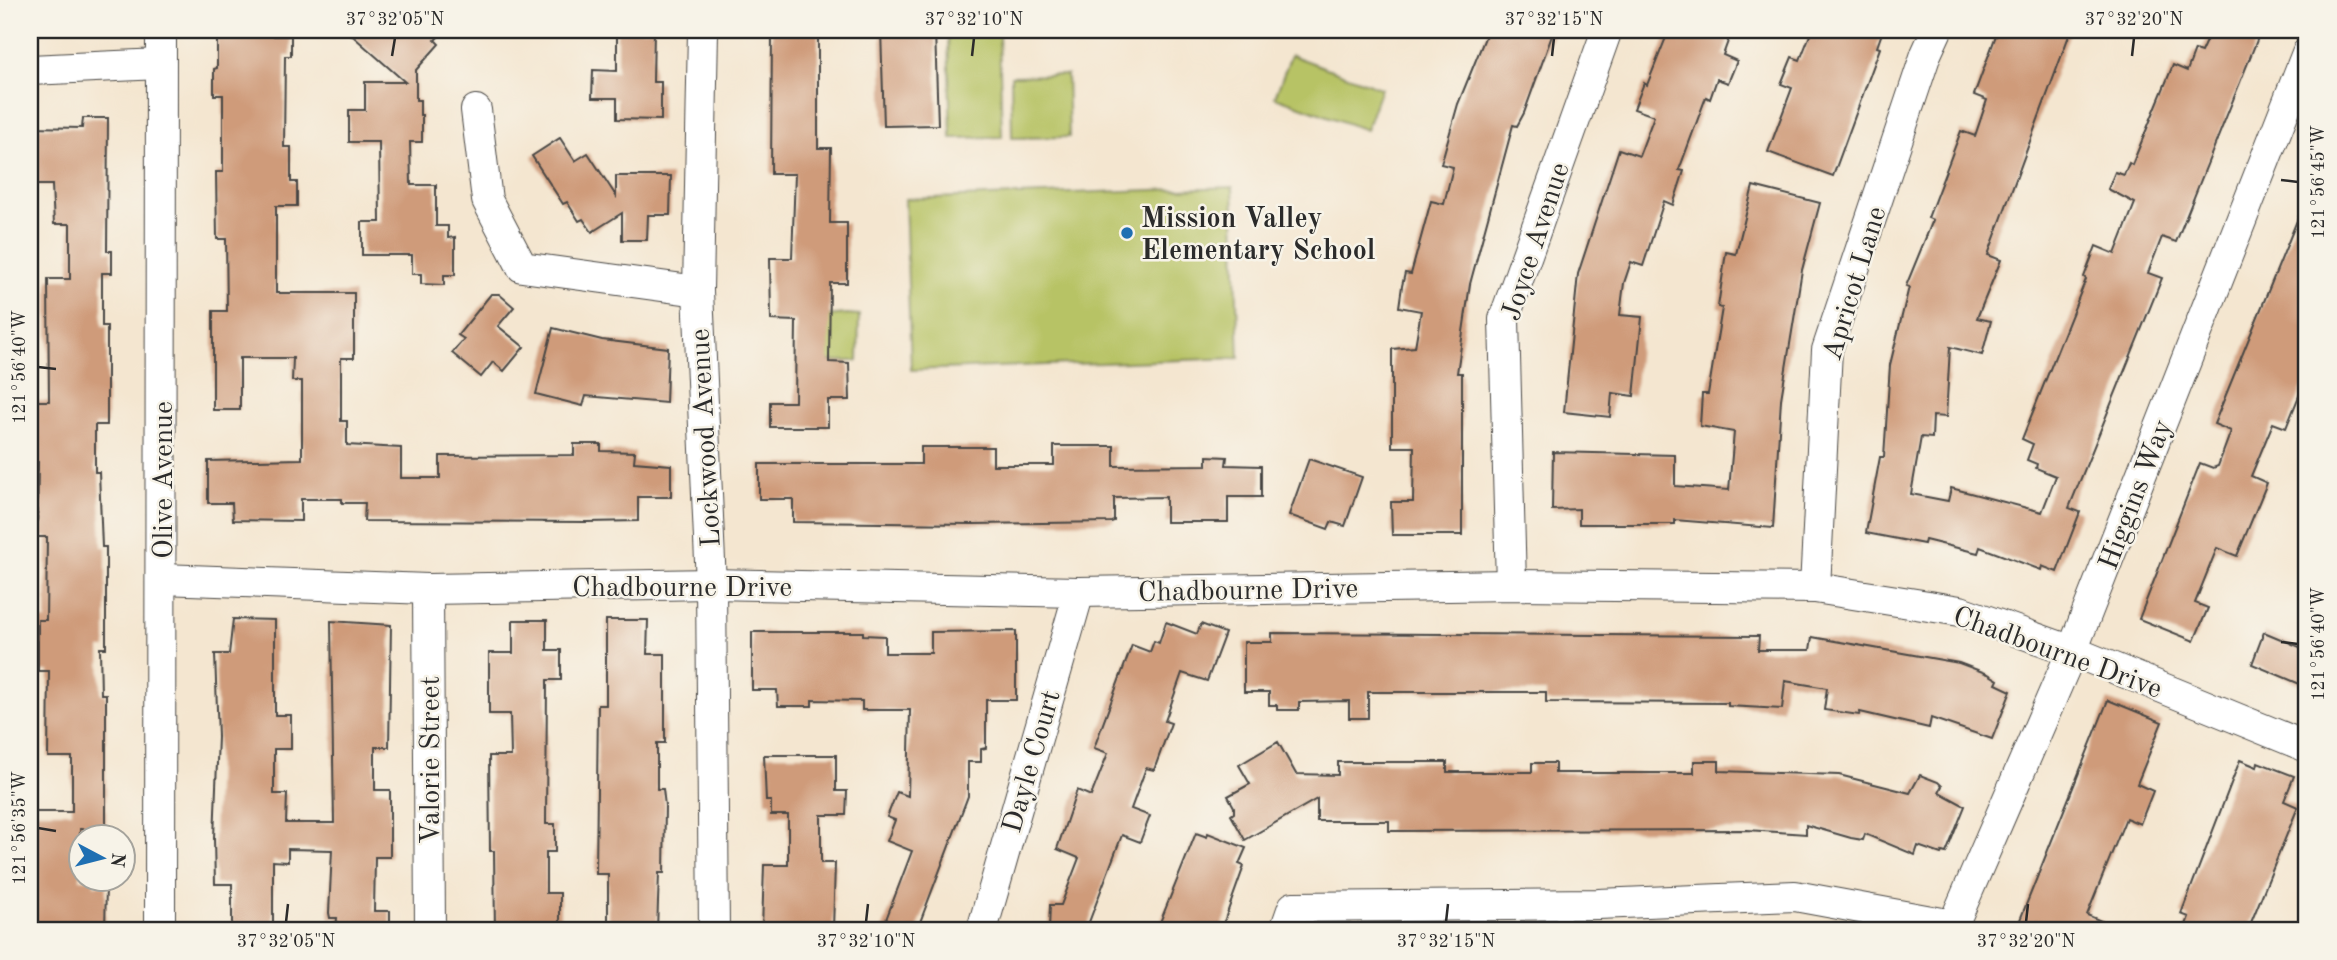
<svg xmlns="http://www.w3.org/2000/svg" width="2337" height="960" font-family="'Old Standard TT',serif">
  <style>
    .green { fill: #b7c365; stroke: #717748; stroke-width: 2 }
    .building { fill: #cf9b7a }
    .lines { fill: none; stroke-linecap: round; stroke-linejoin: round }
    .street-casing { stroke: #494744; stroke-width: 32 }
    .street { stroke: #fff; stroke-width: 30 }
    .ticks { fill: none; stroke: #2b2b2b; stroke-width: 2.5 }
    .poi-dot { fill: #1f6fb2; stroke: #f7f3e8; stroke-width: 2.5 }
    .labels { text-anchor: middle; stroke-width: 5; stroke-linejoin: round; paint-order: stroke }
    .poi-label { font-size: 28px; font-weight: bold; fill: #2b2b2b; stroke: #f7f3e8; text-anchor: start }
    .street-label { font-size: 28px; fill: #2b2b2b; stroke: #f7f3e8 }
    .neatline { fill: none; stroke: #2b2b2b; stroke-width: 2.5 }
    .ticks-label { font-size: 18px; text-anchor: middle; fill: #2b2b2b }
  </style>
  <rect width="100%" height="100%" fill="#f7f3e8"/>
  <filter id="ink" filterUnits="userSpaceOnUse"><feTurbulence type="fractalNoise" baseFrequency=".0143" numOctaves="2"/><feDisplacementMap in="SourceGraphic" scale="14" xChannelSelector="R" yChannelSelector="G"/><feConvolveMatrix kernelMatrix="1 2 1 2 8 2 1 2 1" color-interpolation-filters="sRGB"/></filter>
  <filter id="wash" filterUnits="userSpaceOnUse"><feTurbulence type="fractalNoise" baseFrequency=".00686" numOctaves="4" result="noise"/><feDisplacementMap in="SourceGraphic" scale="28" xChannelSelector="R" yChannelSelector="G"/><feGaussianBlur stdDeviation="1.57" result="paint"/><feColorMatrix in="noise" values="0 0 0 0 0 0 0 0 0 0 0 0 0 0 0 0 0 1.4 0 .05"/><feComposite in="paint" operator="in"/></filter>
  <g filter="url(#wash)">
    <rect width="100%" height="100%" fill="#f4e6d0"/>
    <!-- green -->
    <g class="green">
      <path d="M999 34 1002 137 951 138 948 36Z"/>
      <path d="M1291 55 1381 88 1366 130 1275 97Z"/>
      <path d="M1067 75 1069 137 1012 138 1011 76Z"/>
      <path d="M1233 187 1239 358 911 370 905 199Z"/>
      <path d="M846 314 859 315 858 361H827L828 316Z"/>
    </g>
    <g id="blocks">
      <!-- building -->
      <g class="building">
        <path d="M227 30H274V36H291V56H285L284 147H291V182H297V206H276V293H354V358H341V421H347V445L401 448V478H440V456L574 455V444H601V451L635 452 634 462 671 465V497H638V521L587 522 364 521 365 503H342V499H301V521L233 520 232 503H208V461L302 459V381H292L293 358H240V410H213V311H227L226 239H217L216 172H223V95H214V69L217 68V36H227Z"/>
        <path d="M346 30H445L435 40 439 44 416 70V100H420V115H422V142H410L411 185H436V226H448V238L455 237V275H444V285L421 284V274H412V255H362V222H380L379 142H349V110H365V82H405Z"/>
        <path d="M617 30H654L653 82H661V120L617 119V98H592L593 70 617 71Z"/>
        <path d="M772 30H818V148H831L830 223H847V283H830L829 362 849 363 850 400H828V427H770V402H795L796 321 771 320 770 258H792L795 174H771Z"/>
        <path d="M881 30H935L938 125 884 126Z"/>
        <path d="M1488 30H1554L1524 113 1517 126 1513 125 1470 284 1457 373H1462V535H1392L1391 502H1413L1414 447H1392V349L1415 347 1421 311 1399 307 1402 286 1405 273 1411 274 1431 201 1444 204 1453 167 1441 164 1458 104Z"/>
        <path d="M1669 30H1732L1723 55 1737 61 1728 83 1717 79 1710 99 1706 97 1679 170 1684 171 1673 205 1664 201 1643 266 1631 262 1624 283 1620 315 1642 317 1634 396 1612 393 1610 417 1564 412 1578 274 1619 149 1639 156 1654 116 1634 109 1644 83 1647 85Z"/>
        <path d="M1812 30H1883L1877 47 1880 48 1833 176 1768 152 1792 88 1781 84 1792 57 1800 60Z"/>
        <path d="M1998 30H2071L1988 255 2001 260 1977 318 1991 321 1982 355 1950 347 1946 417 1933 416 1932 438 1921 437 1911 494 1948 501 1951 488 2042 512 2056 476 2036 468 2037 464 2027 460 2033 444 2022 439 2086 279 2084 277 2096 246 2115 254 2135 203 2108 189 2115 172 2124 175 2129 163 2132 165 2173 65 2187 71 2195 50 2201 52 2211 30H2261L2176 242 2162 237 2148 273 2162 278 2069 508 2080 512 2057 572 2042 566 2041 570 1980 547 1978 553 1925 540 1924 544 1866 533 1880 457H1884L1890 365 1909 287 1906 286 1933 220 1928 218 1961 131 1975 136 1987 100 1974 95Z"/>
        <path d="M83 118H108L107 251H112V273H102V326H107V425H95V472H99L102 547H106V648H100L101 694H106V830L80 829V879H94V885H106L105 930H33V906H30V812H72V757H48L49 671H38V620H46L47 537H37L38 462H30V401H49L48 279H70V224H54L52 185H30V127L82 128Z"/>
        <path d="M560 138 575 161 588 153 616 196V176H671L670 215H648L647 240H622V213L592 232 583 219 579 221 567 202 563 204 532 156Z"/>
        <path d="M1753 186 1820 203 1802 270 1781 399 1773 528 1675 520V524H1579V509L1552 510 1553 452 1675 455V486L1729 490 1734 432 1700 426 1702 394H1708L1722 308 1718 307 1726 252 1736 254Z"/>
        <path d="M2307 196V376L2286 428 2273 423 2251 476 2267 483 2237 556 2217 548 2195 603 2208 608 2194 641 2139 619 2200 463 2213 468 2218 466 2231 431 2214 424Z"/>
        <path d="M491 294H499L514 307 498 326 524 347 504 371 493 362 481 377 452 353 464 339 458 335Z"/>
        <path d="M553 328 602 340 668 348 666 403 586 396 583 406 536 394Z"/>
        <path d="M1054 446H1114V466L1207 465V456L1227 457 1226 465 1261 466V497H1228V522H1166V497L1114 498V521L1111 522 972 524 793 522V499H759V464H921V447H993V465H1054Z"/>
        <path d="M1309 459 1362 477 1345 526 1331 522 1328 529 1289 515Z"/>
        <path d="M233 619 275 620V715H291V749H274V794H287L286 823H334L331 621 391 625 389 747H375V790H390V857H375L374 911H390V930H336L337 918H330L329 913 332 850 288 849V862L273 861V930H232V884H215L214 838 218 737 215 654H229Z"/>
        <path d="M513 620H547V650H561V680H547L546 824H555V852H546V893H560V929L495 930 494 851H490L489 756H511L510 714H489V653H513Z"/>
        <path d="M606 620H648L647 654H665V743H657V789H663L665 806 664 873H659L657 930H608V874H596L598 705H606Z"/>
        <path d="M1166 622 1197 634 1201 624 1225 633 1207 681 1182 673 1165 721 1171 723 1154 770 1146 768 1131 809 1150 816 1140 842 1122 835 1086 930H1049L1050 905H1061L1079 858 1057 849 1077 790 1091 796 1108 753 1094 748 1132 645 1150 652 1154 641 1159 643Z"/>
        <path d="M1016 631V700H986V748L981 749V762H968V796L917 930H882L912 851 887 841 895 820 887 817 897 792 908 796 910 710H862V701L812 700V706H778L777 690H752V632H863V635L885 636V653H931V632Z"/>
        <path d="M2264 632 2307 650V687L2252 664Z"/>
        <path d="M1272 633 1759 636 1758 650H1810L1812 637 1959 663 1988 674 1998 680 1996 684 2011 691 1992 739 1931 718 1929 728 1860 712 1859 715 1824 710 1827 688 1785 681 1782 709 1728 706V703L1546 702V692H1368V718H1349V701L1299 702V710H1277V705H1269V692H1244V642H1272Z"/>
        <path d="M2108 700 2162 722 2137 784 2153 791 2140 824 2126 818 2087 915 2122 930H2016Z"/>
        <path d="M1278 742 1296 774 1338 775V762H1447V772H1532V763H1555V773H1694V761H1719V771L1839 775 1910 793 1920 775 1938 782 1942 786 1939 792 1965 806 1946 853 1942 852 1941 854 1918 846 1915 855 1865 834 1863 840 1851 838 1806 825V834L1747 830 1389 831V821H1317V799L1245 840 1231 815 1234 813V807L1228 796 1250 784 1239 765Z"/>
        <path d="M764 755H836V791H847L846 815H821V863H835L833 930H762L764 865H788V815H771V801H766Z"/>
        <path d="M2240 760 2257 767 2258 762 2294 776 2284 801 2298 807 2248 930H2184L2189 917 2181 914Z"/>
        <path d="M1196 833 1207 837 1208 833 1246 848 1239 864 1244 866 1221 930H1157Z"/>
      </g>
    </g>
  </g>
  <g filter="url(#ink)">
    <use href="#blocks" fill-opacity="0" stroke="#494744" stroke-width="2"/>
    <g class="lines">
      <defs>
        <g id="street">
          <path d="M703 30 698 291 711 584 714 930"/>
          <path d="M30 70 160 64"/>
          <path d="M476 110 487 200 522 267 698 291"/>
          <path d="M162 579 428 589 711 584 1079 592 1511 585 1815 588 1960 611 2072 651 2307 747"/>
          <path d="M1511 585 1504 319 1607 30"/>
          <path d="M1815 588 1827 350 1926 54 1937 30"/>
          <path d="M428 589 430 930"/>
          <path d="M160 930 161 30"/>
          <path d="M982 930 1079 592"/>
          <path d="M1285 930 1293 907 1598 904 1795 896 1953 925"/>
          <path d="M1951 930 2072 651 2307 53"/>
        </g>
      </defs>
      <!-- street casing -->
      <use href="#street" class="street-casing"/>
      <!-- street -->
      <use href="#street" class="street"/>
    </g>
  </g>
  <!-- ticks -->
  <path class="ticks" d="M392 56 395 38M972 56 974 38M1552 56 1554 38M2132 56 2134 38M2281 180 2298 182M38 367 56 369M2281 642 2298 644M38 828 56 831M286 922 288 904M866 922 868 904M1446 922 1448 904M2026 922 2028 904"/>
  <!-- markers -->
  <circle class="poi-dot" cx="1127" cy="233" r="7"/>
  <g class="labels">
    <!-- poi labels -->
    <g class="poi-label">
      <text x="1141" y="227">Mission Valley<tspan x="1141" dy="32">Elementary School</tspan></text>
    </g>
    <!-- street labels -->
    <g class="street-label">
      <text transform="translate(1534 241) rotate(-72)" y="10">Joyce Avenue</text>
      <text transform="translate(1853 283) rotate(-73)" y="10">Apricot Lane</text>
      <text transform="translate(704 438) rotate(-93)" y="10">Lockwood Avenue</text>
      <text transform="translate(162 480) rotate(-90)" y="10">Olive Avenue</text>
      <text transform="translate(2134 494) rotate(-69)" y="10">Higgins Way</text>
      <text x="682" y="596">Chadbourne Drive</text>
      <text transform="translate(1248 589) rotate(-1)" y="10">Chadbourne Drive</text>
      <text transform="translate(2058 651) rotate(20)" y="10">Chadbourne Drive</text>
      <text transform="translate(429 760) rotate(-90)" y="10">Valorie Street</text>
      <text transform="translate(1030 761) rotate(-74)" y="10">Dayle Court</text>
    </g>
  </g>
  <!-- margin -->
  <rect width="2337" height="960" fill="none" stroke="#f7f3e8" stroke-width="77"/>
  <!-- north arrow -->
  <g transform="translate(102 858) rotate(97)"><circle r="33" fill="#f7f3e8" stroke="#a5a39c" stroke-width="2"/>
  <path d="M0-5L12 26L0 18L-12 26Z" fill="#1f6fb2"/>
  <text y="-10" font-size="19" font-weight="bold" text-anchor="middle" fill="#2b2b2b">N</text>
  </g>
  <rect x="38" y="38" width="2260" height="884" class="neatline"/>
  <g class="ticks-label">
    <text x="395" y="25">37°32'05"N</text>
    <text x="974" y="25">37°32'10"N</text>
    <text x="1554" y="25">37°32'15"N</text>
    <text x="2134" y="25">37°32'20"N</text>
    <text transform="translate(2318 182) rotate(-90)" y="6">121°56'45"W</text>
    <text transform="translate(19 367) rotate(-90)" y="6">121°56'40"W</text>
    <text transform="translate(2318 644) rotate(-90)" y="6">121°56'40"W</text>
    <text transform="translate(19 828) rotate(-90)" y="6">121°56'35"W</text>
    <text x="286" y="947">37°32'05"N</text>
    <text x="866" y="947">37°32'10"N</text>
    <text x="1446" y="947">37°32'15"N</text>
    <text x="2026" y="947">37°32'20"N</text>
  </g>
</svg>
